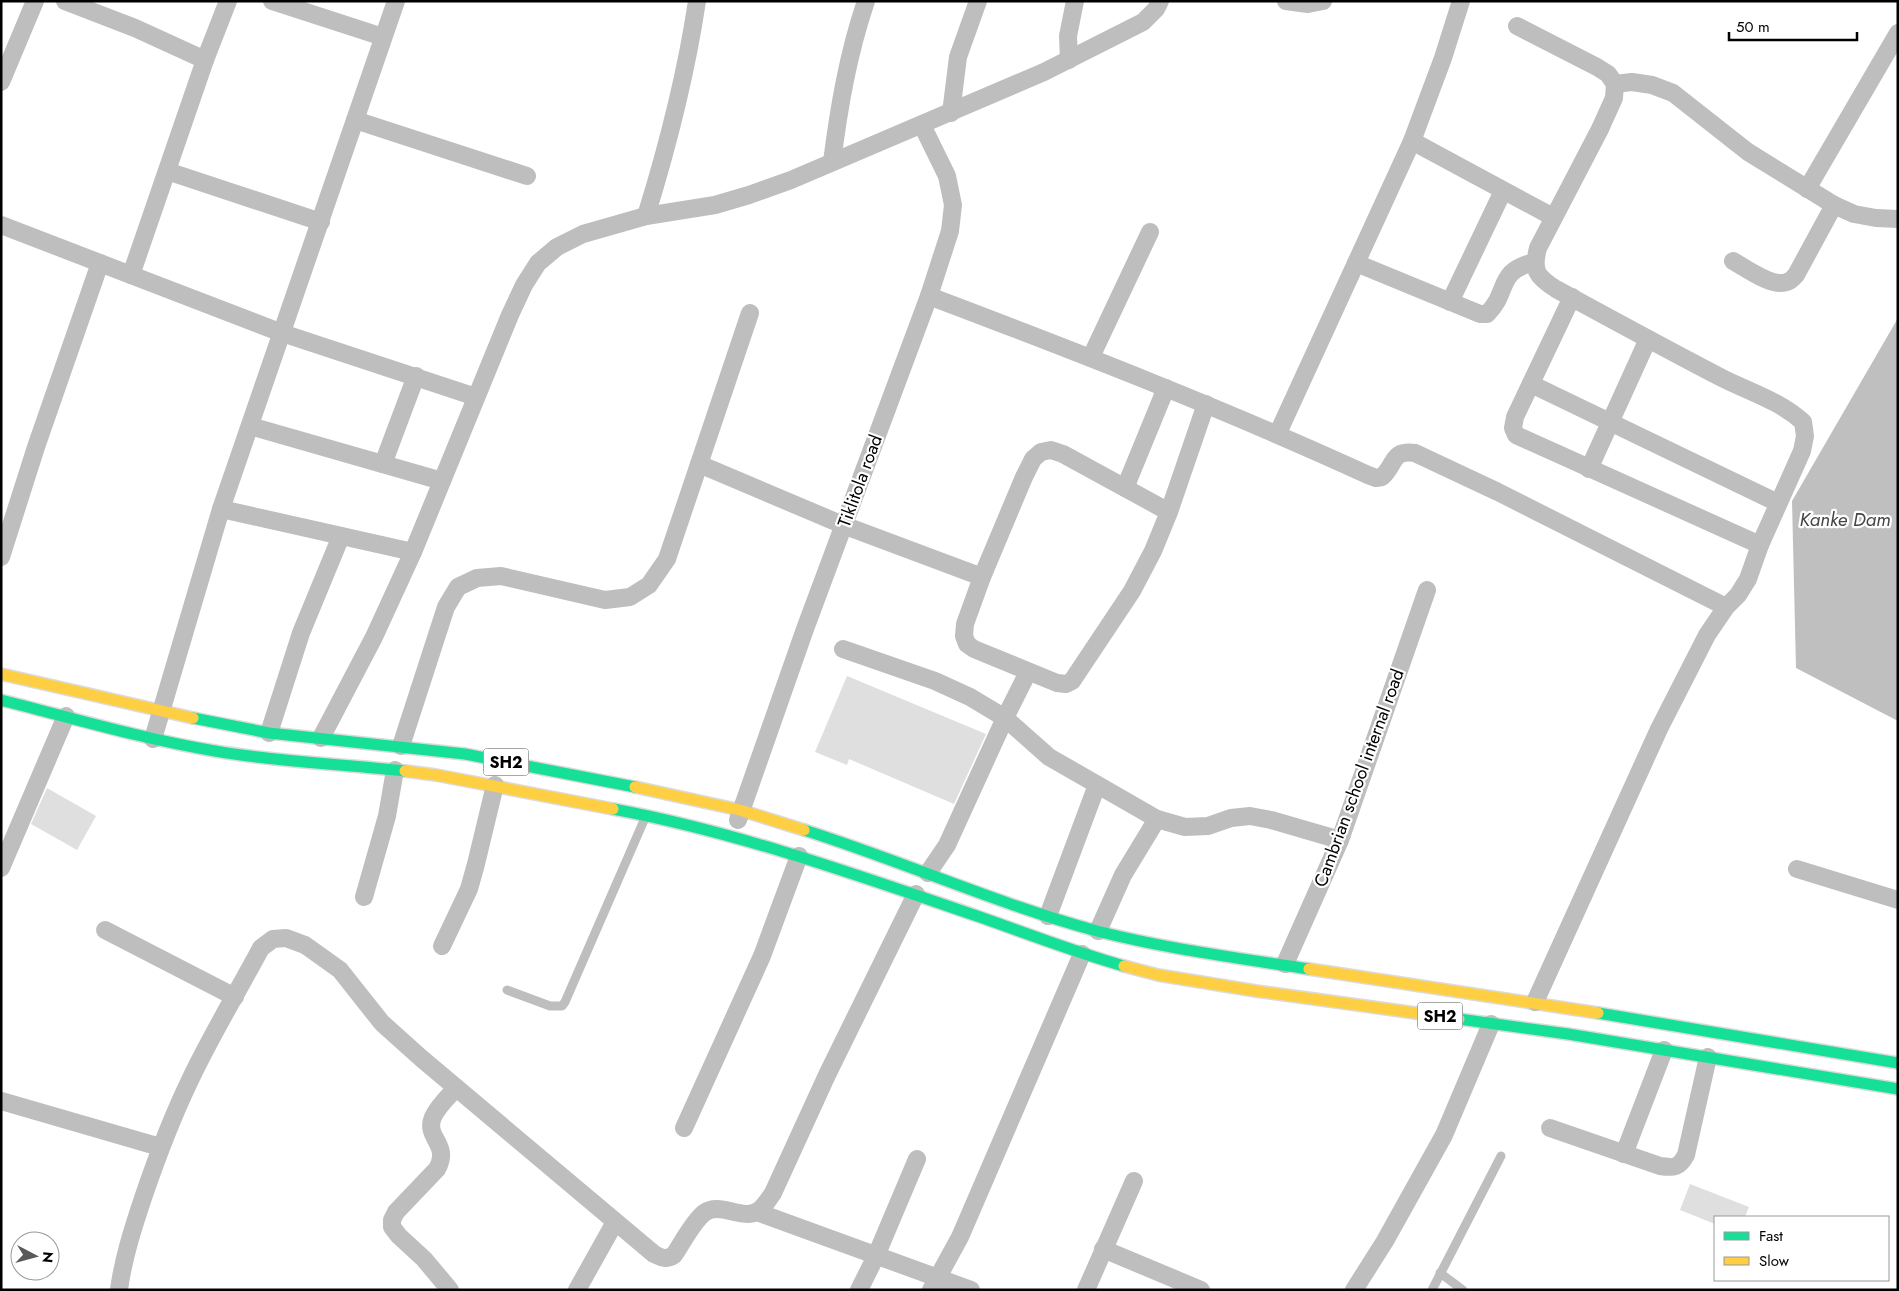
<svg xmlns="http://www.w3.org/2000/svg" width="1899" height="1291" font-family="Jost,sans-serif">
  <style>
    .water { fill: #bfbfbf }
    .building { fill: #dfdfdf }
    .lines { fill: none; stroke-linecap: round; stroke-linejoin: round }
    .fast-casing { stroke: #dbdbdb; stroke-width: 14 }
    .slow-casing { stroke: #dbdbdb; stroke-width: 14 }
    .lane { stroke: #bebebe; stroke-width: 9 }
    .street { stroke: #bebebe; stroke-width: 18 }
    .fast { stroke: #16e098; stroke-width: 11 }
    .slow { stroke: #ffcf43; stroke-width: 11 }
    .labels { text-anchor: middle; stroke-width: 4.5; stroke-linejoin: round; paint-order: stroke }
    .shield { fill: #fff; stroke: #4c4c4c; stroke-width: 1 }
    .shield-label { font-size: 16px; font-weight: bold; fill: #000 }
    .street-label { font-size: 18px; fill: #000; stroke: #fff }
    .water-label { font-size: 19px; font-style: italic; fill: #444; stroke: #fff }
  </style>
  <rect width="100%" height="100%" fill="#fff"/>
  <!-- water -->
  <path class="water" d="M1898 318V721L1796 668 1792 501Z"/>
  <!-- building -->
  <g class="building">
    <path d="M847 676 986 734 954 804 849 759 847 765 815 752Z"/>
    <path d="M47 788 96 816 77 850 31 824Z"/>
    <path d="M1690 1184 1749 1207 1745 1217H1715V1224L1680 1210Z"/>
  </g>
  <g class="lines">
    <defs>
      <g id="fast">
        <path d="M1 700C72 718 143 739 215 751 278 762 342 764 405 771"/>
        <path d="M193 718 269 733 465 754 635 787"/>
        <path d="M613 809C737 832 857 875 977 916 1026 933 1074 952 1124 966"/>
        <path d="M804 830C902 861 997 904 1097 931 1167 949 1238 958 1309 969"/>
        <path d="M1598 1013 1898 1063"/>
        <path d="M1459 1019 1568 1034 1898 1089"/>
      </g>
      <g id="slow">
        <path d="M1 674 193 718"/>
        <path d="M405 771 436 775 613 809"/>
        <path d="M635 787 740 810 804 830"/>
        <path d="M1124 966 1158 975 1256 991 1459 1019"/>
        <path d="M1309 969 1598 1013"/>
      </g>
    </defs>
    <!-- fast casing -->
    <use href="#fast" class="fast-casing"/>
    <!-- slow casing -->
    <use href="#slow" class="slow-casing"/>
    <!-- lane -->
    <g class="lane">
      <path d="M507 990 550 1006H562L565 1002 645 818"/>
      <path d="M1440 1273 1463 1290"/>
      <path d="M1432 1290 1501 1156"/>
    </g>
    <!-- street -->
    <g class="street">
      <path d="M65 1 135 28 205 60"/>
      <path d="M272 1 383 37"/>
      <path d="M1286 1 1308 4 1323 1"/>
      <path d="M1517 26 1597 67 1608 74 1615 84 1614 98 1600 129 1538 248C1532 271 1537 277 1556 289 1611 319 1666 349 1722 378 1750 392 1780 401 1803 422L1805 436 1802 451 1760 545 1748 579 1738 595 1726 607 1707 635 1659 729 1535 1002"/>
      <path d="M1069 60 1068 36 1075 1"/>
      <path d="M1 82 35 1"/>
      <path d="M1615 84 1632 82 1652 85 1673 93 1748 152 1834 205 1854 214 1876 218 1898 219"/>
      <path d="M951 113 958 57 978 1"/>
      <path d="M355 120 527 176"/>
      <path d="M1412 141 1553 217"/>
      <path d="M832 162C839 107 848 54 866 1"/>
      <path d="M167 171 321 222"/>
      <path d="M1807 189 1898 33"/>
      <path d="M646 216C668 145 686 75 697 1"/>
      <path d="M1 225 282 333 476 397"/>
      <path d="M1733 261C1746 268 1772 288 1787 282 1791 281 1794 277 1796 275L1834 205"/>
      <path d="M1356 263 1480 314H1487C1510 292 1495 271 1535 262"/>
      <path d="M131 275 205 60 228 1"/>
      <path d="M929 296C1077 352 1224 409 1368 475L1376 478 1382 477C1396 464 1391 450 1415 453L1498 492 1726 607"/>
      <path d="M1572 297 1515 417 1513 428 1516 435 1760 545"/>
      <path d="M1450 302 1503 191"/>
      <path d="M1091 357 1150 232"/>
      <path d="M1531 384 1778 503"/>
      <path d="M250 426 442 481"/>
      <path d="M1278 433 1412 141 1443 58 1461 1"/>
      <path d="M383 464 416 376"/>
      <path d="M699 464 843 525 982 577"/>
      <path d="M1589 469 1648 339"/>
      <path d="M1125 488 1166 388"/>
      <path d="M221 509 413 552"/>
      <path d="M1169 512 1063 454 1051 450 1041 452 1033 459 1024 477 982 577 965 624 964 636 967 644 974 649 1057 683 1066 684 1072 681 1132 591 1153 551 1169 512 1206 404"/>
      <path d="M1 557 36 447 100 263"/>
      <path d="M843 649 935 681 970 697 1005 718 1049 757 1157 819 1185 827 1208 826 1231 818 1250 816 1271 820 1340 840"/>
      <path d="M269 733 301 633 341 536"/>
      <path d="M321 738 374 637 413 552 510 315 524 285 538 263 557 247 583 234 646 216 715 205 749 195 791 180 1044 72 1143 22 1156 9 1160 1"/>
      <path d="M153 739 221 509 396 1"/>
      <path d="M401 746 446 607 458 587 477 578 501 576 605 600 630 597 649 585 667 559 750 313"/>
      <path d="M738 820 805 629 929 296 950 231 953 205 947 176 922 125"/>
      <path d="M1 868 66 716"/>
      <path d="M1797 869 1898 900"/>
      <path d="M928 873 947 845 1005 718 1028 672"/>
      <path d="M364 897 387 816 395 770"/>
      <path d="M1048 916 1097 785"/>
      <path d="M105 930 235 997"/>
      <path d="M1098 931 1123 875 1157 819"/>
      <path d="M442 946 469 889 476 864 495 785"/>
      <path d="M1285 964 1340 840 1427 590"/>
      <path d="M1 1101 160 1147"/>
      <path d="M684 1128 762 956 799 856"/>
      <path d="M1550 1128 1660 1166C1674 1168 1679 1168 1686 1155L1708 1057"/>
      <path d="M1624 1154 1664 1050"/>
      <path d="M757 1212 971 1290"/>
      <path d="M1103 1249 1201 1290"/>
      <path d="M119 1290C123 1259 133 1228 143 1198 157 1157 172 1117 191 1078 212 1034 238 991 261 948L273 939 286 938 305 945 340 970 382 1023 421 1058 654 1254C662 1258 666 1260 674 1255 683 1242 692 1223 704 1213 720 1201 742 1221 758 1211 764 1207 769 1199 773 1193L827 1075 916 894"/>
      <path d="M450 1290 424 1259 399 1236 392 1227V1220L396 1212 437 1169C451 1144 424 1138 433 1117 438 1106 448 1097 456 1088"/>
      <path d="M577 1290 615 1222"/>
      <path d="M859 1290 876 1256 917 1159"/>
      <path d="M931 1290 960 1237 1082 954"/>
      <path d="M1086 1290 1134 1181"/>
      <path d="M1354 1290 1385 1241 1444 1135 1491 1024"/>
    </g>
    <!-- fast -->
    <use href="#fast" class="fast"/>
    <!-- slow -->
    <use href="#slow" class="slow"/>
  </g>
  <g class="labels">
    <!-- shield labels -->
    <g class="shield">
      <rect x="483.5" y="748.5" width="45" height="27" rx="4"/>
      <rect x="1417.5" y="1002.5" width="45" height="27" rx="4"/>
    </g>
    <g class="shield-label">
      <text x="506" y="768">SH2</text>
      <text x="1440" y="1022">SH2</text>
    </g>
    <!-- street labels -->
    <g class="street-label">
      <text transform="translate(860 481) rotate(-70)" y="6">Tiklitola road</text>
      <text transform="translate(1359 778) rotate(-70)" y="6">Cambrian school internal road</text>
    </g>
    <!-- water labels -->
    <g class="water-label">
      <text x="1845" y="526">Kanke Dam</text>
    </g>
  </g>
  <!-- border -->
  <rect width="1899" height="1291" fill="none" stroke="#000000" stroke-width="5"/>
  <!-- legend -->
  <rect x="1714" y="1216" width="175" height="65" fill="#ffffff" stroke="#999999"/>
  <rect x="1724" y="1232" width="25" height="8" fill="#16e098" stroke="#999999"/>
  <text x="1759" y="1241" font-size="15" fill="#000000">Fast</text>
  <rect x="1724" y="1257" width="25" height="8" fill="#ffcf43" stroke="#999999"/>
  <text x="1759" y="1266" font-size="15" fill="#000000">Slow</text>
  <!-- north arrow -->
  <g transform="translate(35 1256) rotate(96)"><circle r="24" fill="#ffffff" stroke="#999999"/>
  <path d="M0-4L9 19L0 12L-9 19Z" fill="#595959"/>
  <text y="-8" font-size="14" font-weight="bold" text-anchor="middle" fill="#000000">N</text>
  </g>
  <!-- scale -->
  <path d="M1729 32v8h128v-8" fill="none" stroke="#000000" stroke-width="2.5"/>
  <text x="1736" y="32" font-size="15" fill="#000000" stroke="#ffffff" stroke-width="4" paint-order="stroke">50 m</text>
</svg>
